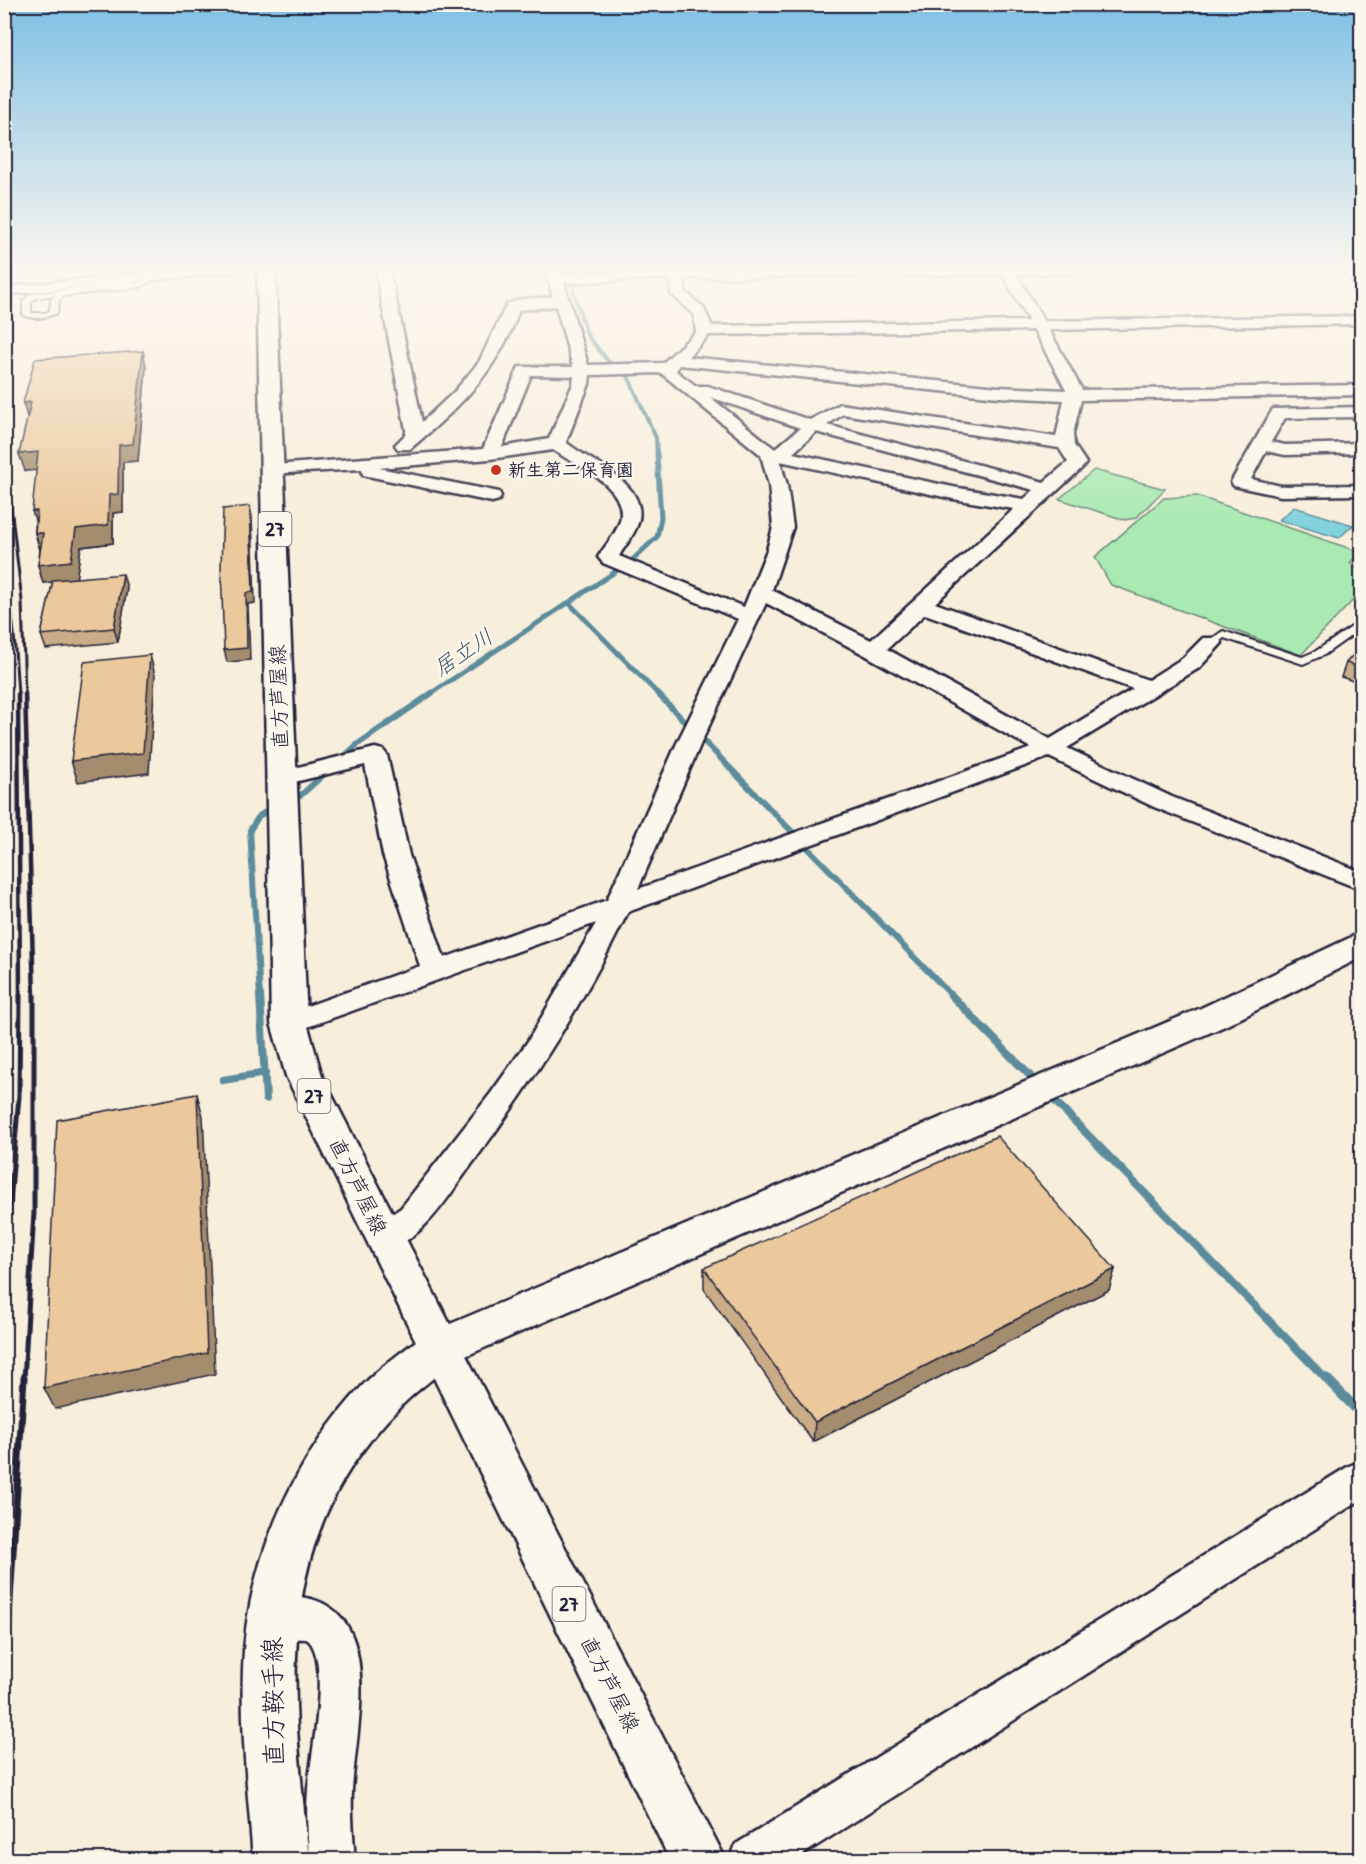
<svg xmlns="http://www.w3.org/2000/svg" width="1366" height="1864" font-family="'Patrick Hand','Klee One',sans-serif">
  <style>
    .green { fill: #a9e9b2; stroke: #668676; stroke-width: 1.5 }
    .water { fill: #82d2dd; stroke: #5c8c9c; stroke-width: 1.5 }
    .lines { fill: none; stroke-linecap: round; stroke-linejoin: round }
    .stream-far4 { stroke: #5c8c9c; stroke-width: 4 }
    .stream-far3 { stroke: #5c8c9c; stroke-width: 5 }
    .stream-far2 { stroke: #5c8c9c; stroke-width: 6 }
    .stream-far1 { stroke: #5c8c9c; stroke-width: 8 }
    .stream { stroke: #5c8c9c; stroke-width: 10 }
    .lane-casing { stroke: #22223b; stroke-width: 4 }
    .street-casing { stroke: #22223b; stroke-width: 5 }
    .secondary-casing { stroke: #22223b; stroke-width: 5 }
    .primary-casing { stroke: #22223b; stroke-width: 5 }
    .lane { fill: #fbf7ec; fill-rule: evenodd }
    .street { fill: #fbf7ec; fill-rule: evenodd }
    .secondary { fill: #fbf7ec; fill-rule: evenodd }
    .primary { fill: #fbf7ec; fill-rule: evenodd }
    .rail-far4 { stroke: #22223b; stroke-width: 2 }
    .rail-far3 { stroke: #22223b; stroke-width: 3 }
    .rail-far2 { stroke: #22223b; stroke-width: 4.5 }
    .rail-far1 { stroke: #22223b; stroke-width: 5 }
    .rail { stroke: #22223b; stroke-width: 7 }
    .wall { fill: #caad87; stroke: #22223b; stroke-width: 1.5 }
    .shaded-wall { fill: #a48d6e; stroke: #22223b; stroke-width: 1.5 }
    .building { fill: #ebc99d; stroke: #22223b; stroke-width: 1.5 }
    .poi-dot { fill: #c8321e; stroke: #fbf7ec; stroke-width: 2 }
    .labels { text-anchor: middle; stroke-width: 5; stroke-linejoin: round; paint-order: stroke }
    .far-poi-label { font-size: 18px; font-weight: bold; fill: #22223b; stroke: #fbf7ec; text-anchor: start }
    .shield { fill: #fbf7ec; stroke: #636270; stroke-width: 1.5 }
    .shield-label { font-size: 20px; font-weight: bold; fill: #22223b }
    .street-label { font-size: 21px; fill: #22223b; stroke: #fbf7ec }
    .water-label { font-size: 22px; font-style: italic; fill: #3f576c; stroke: #fbf7ec }
    .near-street-label { font-size: 26px; fill: #22223b; stroke: #fbf7ec }
  </style>
  <rect width="100%" height="100%" fill="#f8eedc"/>
  <filter id="ink" filterUnits="userSpaceOnUse"><feTurbulence type="fractalNoise" baseFrequency=".0167" numOctaves="2"/><feDisplacementMap in="SourceGraphic" scale="12" xChannelSelector="R" yChannelSelector="G"/><feConvolveMatrix kernelMatrix="1 2 1 2 8 2 1 2 1" color-interpolation-filters="sRGB"/></filter>
  <g filter="url(#ink)">
    <!-- green -->
    <g class="green">
      <path d="M1094 470 1165 489 1136 518 1125 520 1059 499Z"/>
      <path d="M1197 496 1360 552 1350 563 1361 572V592L1301 655 1111 585 1095 557 1164 498Z"/>
    </g>
    <!-- water -->
    <path class="water" d="M1294 507 1353 525 1339 538 1279 520Z"/>
    <g class="lines">
      <!-- stream-far4 -->
      <path class="stream-far4" d="M566 267 587 335 608 361 628 376 656 438 657 456"/>
      <!-- stream-far3 -->
      <g class="stream-far3">
        <path d="M569 603 658 694"/>
        <path d="M430 694 630 562 657 537 661 518 657 454"/>
      </g>
      <!-- stream-far2 -->
      <g class="stream-far2">
        <path d="M657 693 953 997"/>
        <path d="M338 762 358 744 432 693"/>
        <path d="M289 800 301 795 330 769"/>
        <path d="M260 997 250 830 259 816 273 807"/>
      </g>
      <!-- stream-far1 -->
      <g class="stream-far1">
        <path d="M260 995 266 1099"/>
        <path d="M951 995 1039 1085"/>
        <path d="M223 1080 265 1073"/>
        <path d="M1049 1095 1327 1380"/>
      </g>
      <!-- stream -->
      <path class="stream" d="M1326 1378 1362 1415"/>
      <defs>
        <g id="lane">
          <path d="M156 274 158 275V277L141 287 64 296 59 300 57 313C47 318 33 320 23 315V301L31 294 124 282 142 277V279L131 284 139 283ZM55 295 51 299 50 310 46 313H31V302L36 298Z"/>
          <path d="M1362 620V628L1324 655 1303 664 1224 638 1215 645H1207L1206 643 1223 631 1302 657 1316 651Z"/>
        </g>
        <g id="street">
          <path d="M206 267H250L243 271 4 295V287Z"/>
          <path d="M375 267H389L422 422 455 391 479 362 507 304 522 299 553 297 545 267H559L561 275 670 270V267H684V270L1197 267 1190 271 1016 274 1044 321 1362 316V324L1049 330 1082 390 1362 385V395L1081 400 1073 434 1074 445 1086 463 1083 467 935 603 1148 680 1183 658 1203 638H1219L1222 643 1199 668 1067 748 1172 797 1362 872V890L1154 807 1049 757 628 912C585 1000 533 1082 474 1161 458 1182 443 1208 424 1226 410 1240 391 1253 372 1247L367 1237 372 1227 401 1208 491 1093 528 1041 596 923 299 1030 289 1033 279 1030 275 1023 279 1016 420 966 383 855 365 765 282 785 274 783 270 778 274 773 282 771 375 748 383 750 387 755 409 855 444 958 607 900 677 743 738 619 603 563 598 557C605 546 616 534 620 521 629 486 575 465 553 450L490 459 379 468 499 492 501 496 499 500 492 502 363 475 362 469 268 474 265 470 274 465 483 449 519 367H573L556 306 519 310C499 370 458 409 410 449H398L395 445 406 434V430ZM1002 274 1029 321 712 326 703 307 685 292 684 278ZM670 278 671 294 694 315 696 332 663 363 588 365 564 283ZM1034 330 1066 390 999 387 688 357 709 335ZM679 365 999 397 1064 400 1056 437 840 404 810 420 708 386H696L676 371ZM661 373 761 455 769 485 773 527 767 550 744 607 619 556C625 545 637 532 639 519 646 481 587 461 566 442L589 384 590 375ZM531 375 574 376 573 384 549 439 502 447ZM710 397 800 428 775 449ZM843 414 1059 448 1068 462 1044 482 827 425ZM816 432 1034 490 1024 499 953 487 793 453ZM780 461 953 499 1014 509 871 640 772 590 793 527 787 485ZM766 603 865 655 1031 748 638 889 701 743ZM925 614 1133 689 1050 739 887 649Z"/>
          <path d="M1335 267H1350L1362 276V288Z"/>
          <path d="M1362 407V417L1285 418 1271 442 1285 445 1362 443V453L1285 455 1266 451 1251 479 1281 486 1362 485V495L1281 496 1234 486 1231 482 1273 409Z"/>
          <path d="M1362 1461V1499L794 1860H730L736 1844 1349 1466Z"/>
          <path d="M300 1597C388 1608 355 1731 352 1791 351 1813 353 1837 355 1860H309C308 1836 306 1813 308 1789 310 1759 332 1659 307 1639L272 1638 258 1632 252 1618 258 1604 272 1598Z"/>
        </g>
        <path id="secondary" d="M1362 932V957L1225 1026 454 1361C437 1376 418 1389 402 1405 268 1539 292 1689 309 1860H253C248 1790 239 1720 244 1650 251 1552 297 1455 364 1384 382 1366 403 1351 424 1335L1201 1008Z"/>
        <path id="primary" d="M257 267H275L307 1023 322 1076 726 1860H670L286 1076 271 1023Z"/>
      </defs>
      <!-- lane casing -->
      <use href="#lane" class="lane-casing"/>
      <!-- street casing -->
      <use href="#street" class="street-casing"/>
      <!-- secondary casing -->
      <use href="#secondary" class="secondary-casing"/>
      <!-- primary casing -->
      <use href="#primary" class="primary-casing"/>
      <!-- lane -->
      <use href="#lane" class="lane"/>
      <!-- street -->
      <use href="#street" class="street"/>
      <!-- secondary -->
      <use href="#secondary" class="secondary"/>
      <!-- primary -->
      <use href="#primary" class="primary"/>
      <!-- rail-far4 -->
      <path class="rail-far4" d="M4 450 5 456"/>
      <!-- rail-far3 -->
      <g class="rail-far3">
        <path d="M5 454 22 601 25 694"/>
        <path d="M4 552 14 634 18 694"/>
      </g>
      <!-- rail-far2 -->
      <g class="rail-far2">
        <path d="M18 693 20 997"/>
        <path d="M25 693 34 997"/>
      </g>
      <!-- rail-far1 -->
      <g class="rail-far1">
        <path d="M4 1273 19 1096 20 995"/>
        <path d="M24 1380 34 1212V995"/>
      </g>
      <!-- rail -->
      <path class="rail" d="M4 1695 24 1378"/>
    </g>
    <!-- wall -->
    <g class="wall">
      <path d="M143 351 146 367 138 461 123 462V512L113 513V543L81 547 76 578 127 588 118 642 46 649 41 635 53 582 43 583 38 565 40 550 35 533 36 470 25 471 28 417 23 403Z"/>
      <path d="M1362 646V684L1341 677 1346 663Z"/>
      <path d="M704 1268 1115 1269 1109 1290 813 1442 704 1289Z"/>
    </g>
    <!-- shaded-wall -->
    <g class="shaded-wall">
      <path d="M143 351 146 367 138 461 123 462V512L113 513V543L81 547 76 580 43 583 38 565 76 529 109 495 119 445Z"/>
      <path d="M31 402 28 420 23 403Z"/>
      <path d="M38 452 43 470 25 471 19 454Z"/>
      <path d="M250 506 252 517 255 603 248 604 250 660 227 662 224 650Z"/>
      <path d="M32 511H37L38 529Z"/>
      <path d="M35 533H43L41 552Z"/>
      <path d="M123 574 127 588 118 642 114 628Z"/>
      <path d="M150 655 155 675 149 773 78 782 71 761Z"/>
      <path d="M197 1094 203 1116 215 1374 55 1409 44 1388Z"/>
      <path d="M1115 1269 1109 1290 813 1442 815 1422Z"/>
    </g>
    <!-- building -->
    <g class="building">
      <path d="M143 351 133 444 119 445 118 494 109 495 108 525 76 529 71 561 38 565 43 533H35L37 511H32L38 452 19 454 31 402 23 403 35 359Z"/>
      <path d="M250 506 253 592 246 593 247 648 224 650 221 567 223 509Z"/>
      <path d="M123 574 114 628 41 635 53 580Z"/>
      <path d="M1362 646V668L1346 663Z"/>
      <path d="M150 655 143 753 71 761 84 662Z"/>
      <path d="M197 1094 207 1353 44 1388 57 1120Z"/>
      <path d="M997 1136 1115 1269 815 1422 704 1268Z"/>
    </g>
  </g>
  <!-- sky -->
  <linearGradient id="sky" x2="0" y2="1"><stop stop-color="#7fc0e4"/><stop offset="0.51" stop-color="#fcf7ef"/><stop offset="1" stop-color="#fcf7ef" stop-opacity="0"/></linearGradient>
  <rect width="1366" height="528" fill="url(#sky)"/>
  <!-- markers -->
  <circle class="poi-dot" cx="496" cy="470" r="6"/>
  <g class="labels">
    <!-- far-poi labels -->
    <g class="far-poi-label">
      <text x="508" y="476">新生第二保育園</text>
    </g>
    <!-- shield labels -->
    <g class="shield">
      <rect x="258.5" y="512" width="33" height="34" rx="4.5"/>
      <rect x="297.5" y="1079" width="33" height="34" rx="4.5"/>
      <rect x="552.5" y="1587" width="33" height="34" rx="4.5"/>
    </g>
    <g class="shield-label">
      <text x="275" y="536">27</text>
      <text x="314" y="1103">27</text>
      <text x="569" y="1611">27</text>
    </g>
    <!-- street labels -->
    <g class="street-label">
      <text transform="translate(279 697) rotate(-92)" y="7">直方芦屋線</text>
      <text transform="translate(358 1186) rotate(64)" y="7">直方芦屋線</text>
      <text transform="translate(610 1684) rotate(63)" y="7">直方芦屋線</text>
    </g>
    <!-- water labels -->
    <g class="water-label">
      <text transform="translate(463 652) rotate(-34)" y="8">居立川</text>
    </g>
    <!-- near-street labels -->
    <g class="near-street-label">
      <text transform="translate(273 1702) rotate(-91)" y="9">直方鞍手線</text>
    </g>
  </g>
  <!-- margin -->
  <rect width="1366" height="1864" fill="none" stroke="#fbf7ec" stroke-width="24"/>
  <rect x="12" y="12" width="1342" height="1840" fill="none" stroke="#22223b" stroke-width="2" filter="url(#ink)"/>
</svg>
